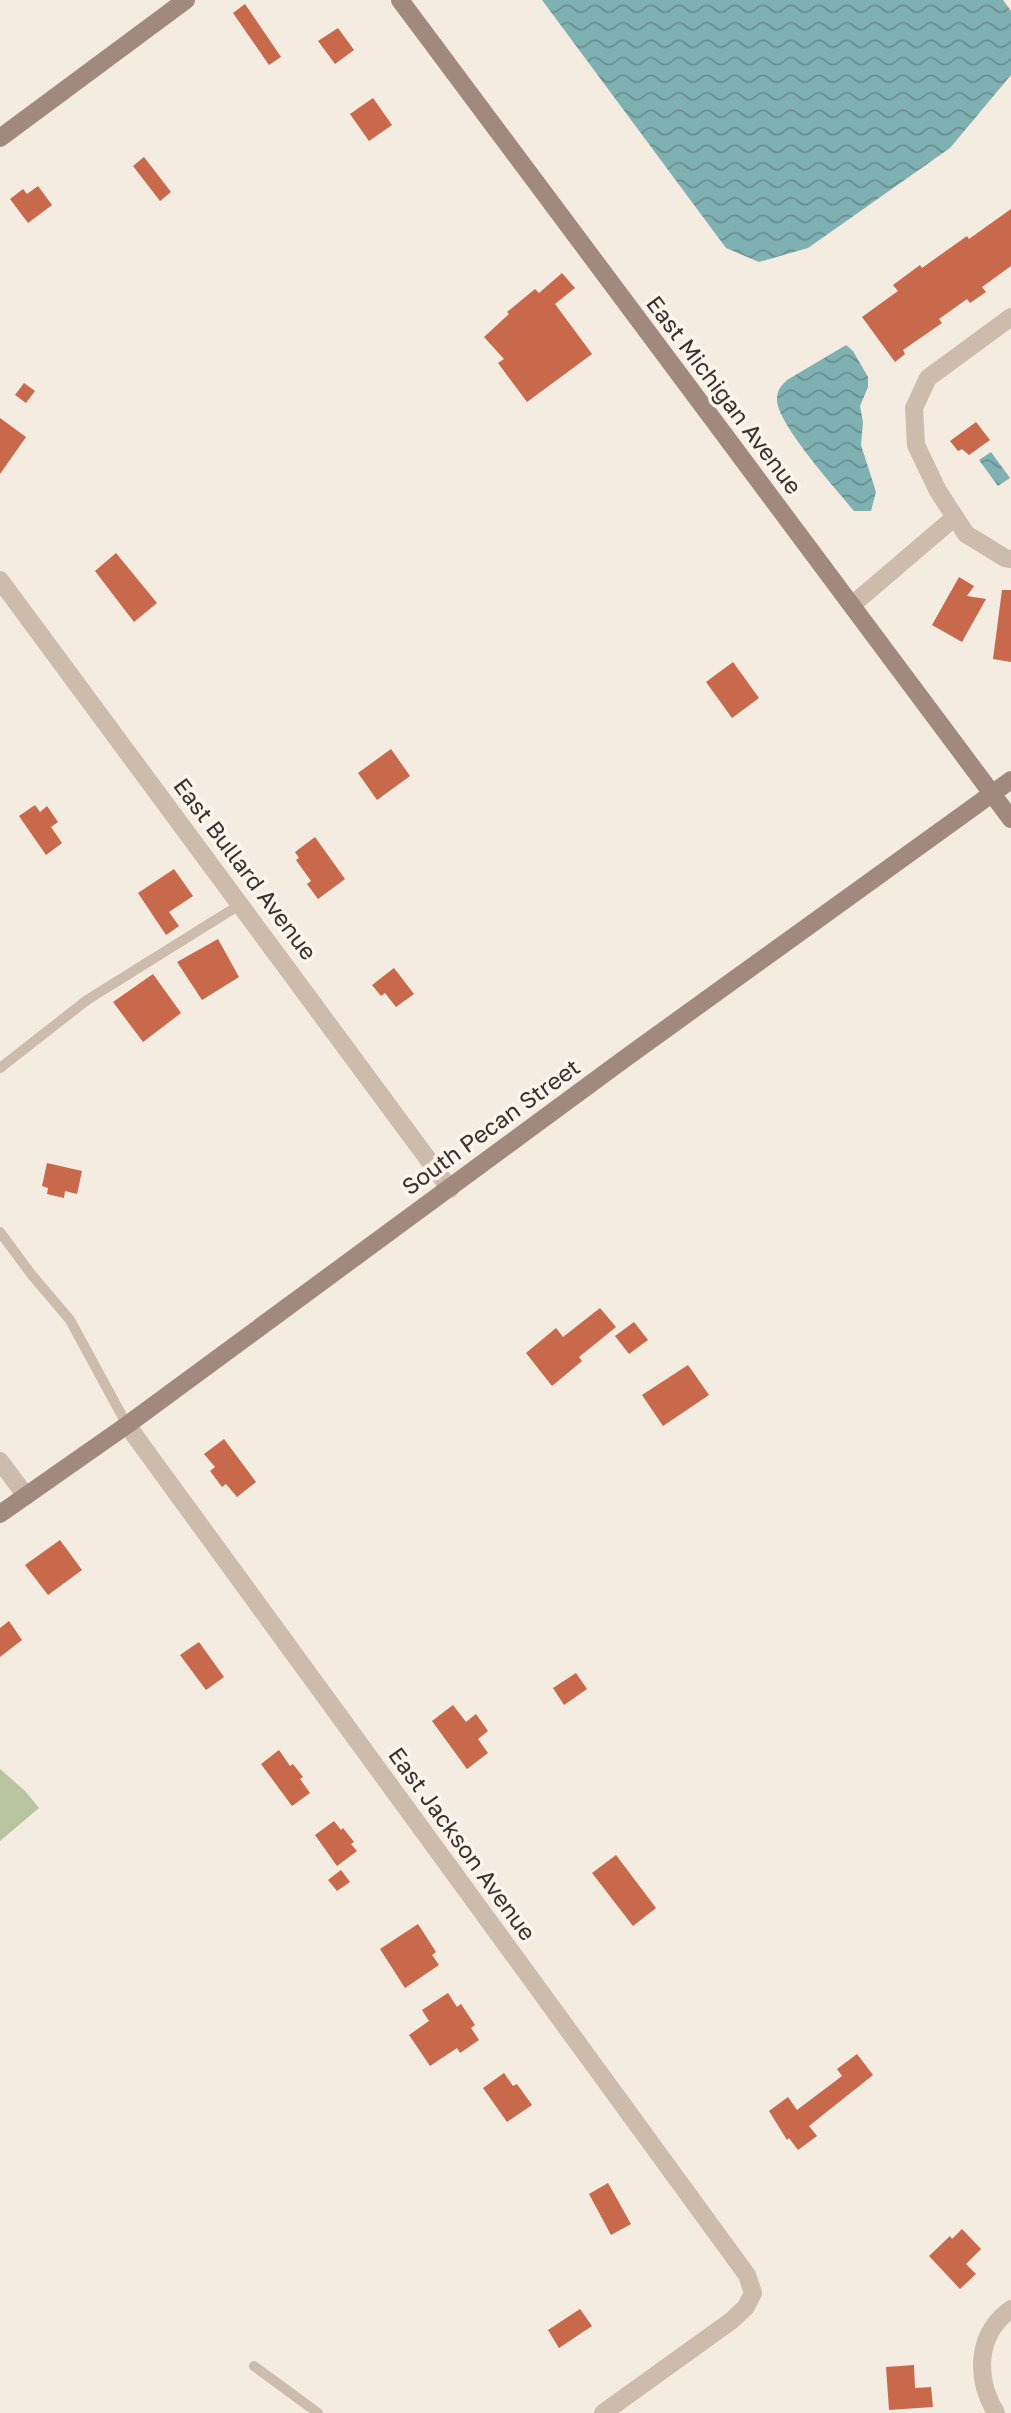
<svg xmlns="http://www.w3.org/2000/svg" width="1011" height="2413" font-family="'Golos Text',sans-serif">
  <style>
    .green { fill: #b8c4a0 }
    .water { fill: url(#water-waves) }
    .building { fill: #c8694b }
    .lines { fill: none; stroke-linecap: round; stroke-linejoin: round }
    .lane { stroke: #cdbbac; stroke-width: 10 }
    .street { stroke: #cdbbac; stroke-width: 18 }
    .secondary { stroke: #a18a7d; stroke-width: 18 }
    .labels { text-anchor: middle; stroke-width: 7; stroke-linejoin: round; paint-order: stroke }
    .street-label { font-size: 23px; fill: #3b302b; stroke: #fbf5ee }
  </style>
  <defs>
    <pattern id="water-waves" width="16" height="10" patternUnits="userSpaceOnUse" patternTransform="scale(1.75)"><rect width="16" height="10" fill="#7fb0b2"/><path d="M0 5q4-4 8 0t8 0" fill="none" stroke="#699091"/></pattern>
  </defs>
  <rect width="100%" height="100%" fill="#f4ebe1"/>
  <!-- green -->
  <path class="green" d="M0 1769 25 1791 39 1808 0 1841Z"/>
  <!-- water -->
  <g class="water">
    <path d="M542 0H1003L1011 11V75L950 148 808 248 759 262 726 248Z"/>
    <path d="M846 345 853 351 868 377V387L860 406 863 422 861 445 876 492 871 511H854C837 490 776 423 777 399 777 390 781 386 787 380Z"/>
    <path d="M991 452 1010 478 998 486 979 460Z"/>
  </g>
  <!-- building -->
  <g class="building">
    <path d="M245 4 281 57 269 65 233 13Z"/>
    <path d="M338 28 354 50 335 64 318 41Z"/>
    <path d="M373 98 392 125 369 141 350 114Z"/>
    <path d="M144 157 171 192 160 201 133 166Z"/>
    <path d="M38 186 52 205 28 223 10 199 23 189 27 194Z"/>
    <path d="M1011 209V266L982 287 986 292 970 303 967 299 939 319 942 323 903 350 905 354 895 362 862 317 898 291 893 285 920 265 922 268 967 236 969 239Z"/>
    <path d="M562 273 575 288 555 304 592 354 527 402 498 363 504 359 484 337 509 314 507 312 535 289 539 293Z"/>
    <path d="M24 383 35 391 26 403 15 395Z"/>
    <path d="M0 418 26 437 0 474Z"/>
    <path d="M976 422 990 440 969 455 962 449 958 451 950 441Z"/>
    <path d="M116 553 157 603 134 622 95 571Z"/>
    <path d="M959 577 974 586 967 596 986 599 962 642 932 625Z"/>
    <path d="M1002 590H1011V662L993 659Z"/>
    <path d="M733 662 759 698 732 718 706 682Z"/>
    <path d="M391 749 410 776 377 800 358 773Z"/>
    <path d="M35 805 40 812 47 806 58 822 51 827 62 843 46 855 19 816Z"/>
    <path d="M315 837 345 879 318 899 307 884 311 881 296 860 299 858 295 852Z"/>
    <path d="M174 869 193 896 169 912 179 926 166 935 138 893Z"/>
    <path d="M218 939 239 977 202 1000 177 962Z"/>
    <path d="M394 968 414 994 396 1007 385 993 381 996 372 985Z"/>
    <path d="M153 974 181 1013 143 1042 113 1002Z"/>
    <path d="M47 1163 82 1171 77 1194 65 1191 64 1198 47 1194 48 1188 42 1186Z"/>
    <path d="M600 1308 616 1327 579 1357 582 1361 552 1386 526 1353 556 1328 563 1337Z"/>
    <path d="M634 1322 648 1340 629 1354 615 1336Z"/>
    <path d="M688 1365 709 1395 663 1426 642 1395Z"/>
    <path d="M224 1439 256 1482 237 1497 226 1484 222 1487 210 1471 215 1467 204 1454Z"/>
    <path d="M60 1540 82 1570 48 1595 25 1565Z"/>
    <path d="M9 1621 22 1640 0 1657V1628Z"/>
    <path d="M199 1642 224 1677 206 1690 180 1655Z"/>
    <path d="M576 1673 587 1689 564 1705 553 1688Z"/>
    <path d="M453 1705 466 1722 476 1714 488 1731 478 1739 488 1753 467 1769 432 1721Z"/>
    <path d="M279 1750 290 1766 293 1764 303 1777 300 1779 310 1793 292 1806 261 1764Z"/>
    <path d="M334 1821 341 1830 343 1828 354 1842 351 1844 357 1851 337 1866 315 1835Z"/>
    <path d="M616 1855 656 1908 633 1926 592 1873Z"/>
    <path d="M341 1870 350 1882 337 1891 328 1880Z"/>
    <path d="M418 1924 436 1952 432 1955 439 1965 405 1988 380 1949Z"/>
    <path d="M448 1993 457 2007 461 2004 475 2025 471 2028 479 2040 460 2053 457 2048 430 2066 409 2035 429 2021 422 2010Z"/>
    <path d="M857 2054 873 2075 809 2126 817 2136 798 2150 789 2138 787 2140 769 2111 788 2097 797 2110 842 2076 837 2069Z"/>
    <path d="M504 2073 513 2086 517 2084 532 2105 507 2122 483 2088Z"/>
    <path d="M608 2183 631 2224 611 2235 589 2194Z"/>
    <path d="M962 2229 981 2249 966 2264 976 2274 960 2289 929 2256 950 2236 952 2239Z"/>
    <path d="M580 2309 592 2326 559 2348 548 2330Z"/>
    <path d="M914 2365 915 2388 931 2387 933 2407 889 2410 886 2367Z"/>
  </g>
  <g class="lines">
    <!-- lane -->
    <g class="lane">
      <path d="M0 1068 87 1000 241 904"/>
      <path d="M0 1232 31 1274 70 1320 127 1425"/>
      <path d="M254 2366 318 2413"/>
    </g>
    <!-- street -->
    <g class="street">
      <path d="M1011 317 928 378 914 408 916 445 938 491 966 534 1005 558 1011 559"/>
      <path d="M0 580 450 1189"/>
      <path d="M852 605 955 517"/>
      <path d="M127 1425 747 2275 753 2293 746 2307 731 2321 603 2413"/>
      <path d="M0 1461 26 1496"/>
      <path d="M996 2413C975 2378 976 2334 1011 2309"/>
    </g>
    <!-- secondary -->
    <g class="secondary">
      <path d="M400 0 1011 819"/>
      <path d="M0 138 186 0"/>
      <path d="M0 1514 127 1425 627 1057 1011 780"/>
    </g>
  </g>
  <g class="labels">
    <!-- street labels -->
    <g class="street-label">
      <text transform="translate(724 395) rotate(53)" y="8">East Michigan Avenue</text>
      <text transform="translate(245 869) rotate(53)" y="8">East Bullard Avenue</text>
      <text transform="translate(491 1127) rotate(-36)" y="8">South Pecan Street</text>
      <text transform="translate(462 1844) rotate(54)" y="8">East Jackson Avenue</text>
    </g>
  </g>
</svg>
